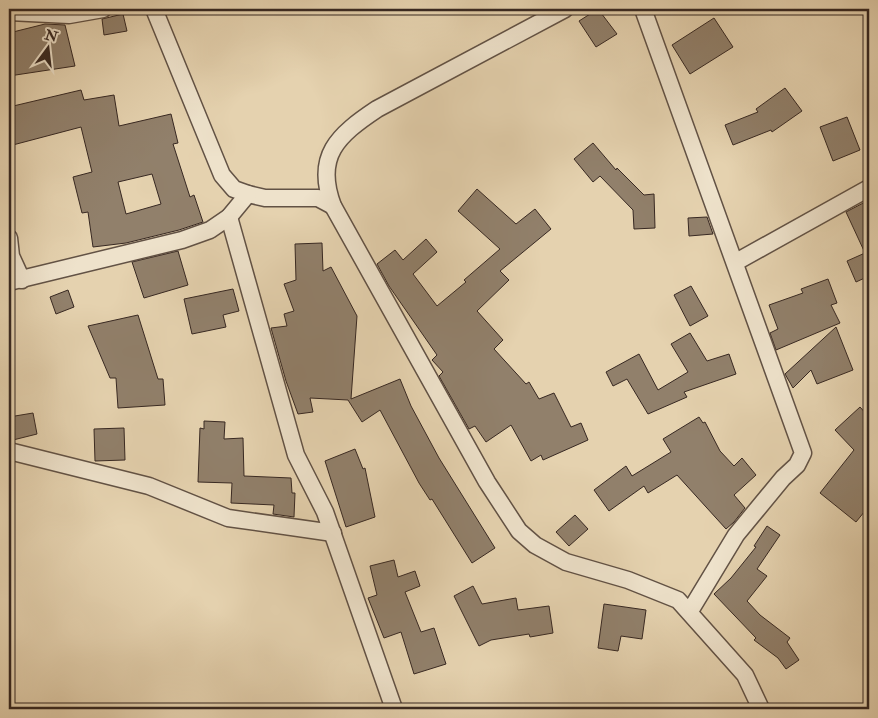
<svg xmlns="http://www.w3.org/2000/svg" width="878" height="718" font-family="'IM FELL Double Pica',serif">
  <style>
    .building { fill: #91806b; stroke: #372822; fill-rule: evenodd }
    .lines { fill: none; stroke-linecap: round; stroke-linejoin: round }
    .minor-casing { stroke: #625245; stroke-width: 19 }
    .minor { stroke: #eee2cb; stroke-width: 16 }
  </style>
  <rect width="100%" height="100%" fill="#e5d2af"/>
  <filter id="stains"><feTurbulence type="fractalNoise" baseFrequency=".004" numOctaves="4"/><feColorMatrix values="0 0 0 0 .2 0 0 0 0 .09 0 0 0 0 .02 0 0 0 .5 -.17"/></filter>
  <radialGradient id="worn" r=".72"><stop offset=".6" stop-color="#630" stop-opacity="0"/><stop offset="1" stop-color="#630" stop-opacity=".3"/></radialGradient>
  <!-- building -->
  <g class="building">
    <path d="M598 9 617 34 596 47 579 21Z"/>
    <path d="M123 14 127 31 104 35 102 19Z"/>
    <path d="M714 18 733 47 690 74 672 45Z"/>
    <path d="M45 24 65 25 75 66 9 76V33Z"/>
    <path d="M785 88 802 111 772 132 771 130 733 145 725 125 758 112 756 109Z"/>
    <path d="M81 90 84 100 114 95 119 126 171 114 178 143 173 144 190 197 194 195 203 222 179 230 126 243 93 247 88 212 82 213 73 177 92 172 81 127 9 146V107ZM152 174 161 204 126 214 118 182Z"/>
    <path d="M847 117 860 150 833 161 820 127Z"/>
    <path d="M593 143 616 170 617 168 644 195 654 194 655 228 634 229 633 210 600 176 593 182 574 159Z"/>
    <path d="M477 189 516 224 535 209 551 229 500 271 509 280 477 311 503 340 494 349 526 384 529 382 539 399 554 393 571 427 581 423 588 440 543 460 541 455 531 461 511 425 486 442 475 426 469 429 439 376 443 372 432 360 437 355 389 286 377 264 395 250 403 260 426 239 437 252 413 274 437 306 466 282 464 280 500 249 458 211Z"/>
    <path d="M869 200V276L856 282 847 261 865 253 846 212Z"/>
    <path d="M707 217 713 234 689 236 688 218Z"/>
    <path d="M322 243 323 271 331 267 357 316 351 399 400 379 411 406 439 458 495 548 472 563 432 499 430 500 419 483 380 410 362 422 348 400 310 398 313 412 298 414 286 381 271 328 287 326 284 314 294 311 284 284 296 280 295 244Z"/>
    <path d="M178 251 188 285 144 298 132 262Z"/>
    <path d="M828 279 837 303 831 305 840 323 776 350 770 333 778 329 769 305 803 293 801 289Z"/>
    <path d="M691 286 708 316 690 326 674 295Z"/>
    <path d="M233 289 239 311 223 315 226 327 192 334 184 299Z"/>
    <path d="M68 290 74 307 56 314 50 297Z"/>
    <path d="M138 315 158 379H163L165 405 118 408 116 378H110L88 326Z"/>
    <path d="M836 327 853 370 817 384 811 370 793 388 785 374Z"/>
    <path d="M690 333 707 361 729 354 736 374 684 392 687 397 648 414 627 379 613 386 606 372 639 354 658 390 688 372 671 344Z"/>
    <path d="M860 407 869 417V506L856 522 820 493 854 450 835 430Z"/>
    <path d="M33 413 37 434 9 441V417Z"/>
    <path d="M699 417 703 423 705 422 720 451 734 466 742 458 756 475 734 495 745 508 734 522 726 529 677 475 648 493 644 486 609 511 594 490 626 466 632 476 671 452 663 439Z"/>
    <path d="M204 421 225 422 224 439 243 438 244 476 291 478 292 493H295L294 517 273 514 274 505 231 503 232 483 198 482 200 428 204 429Z"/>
    <path d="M124 428 125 460 95 461 94 429Z"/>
    <path d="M355 449 363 469 365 468 375 517 346 527 325 461Z"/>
    <path d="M575 515 588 529 569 546 556 532Z"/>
    <path d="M767 526 780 535 757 569 767 576 747 601 760 615 790 638 787 642 799 660 786 669 778 658 754 640 756 638 714 594 731 578 756 547 754 546Z"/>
    <path d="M394 560 398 577 415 571 420 586 405 592 421 632 434 628 446 664 414 674 401 632 384 638 368 598 377 595 370 566Z"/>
    <path d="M473 586 482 604 516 598 518 610 549 606 553 633 530 637 529 634 491 640 479 646 454 596Z"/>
    <path d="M604 604 646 610 642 639 621 636 618 651 598 648Z"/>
  </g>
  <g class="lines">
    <defs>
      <g id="minor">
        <path d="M154 9 222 175 234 189 248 194 265 198H318L333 206"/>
        <path d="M565 9 377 109C338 135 314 156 333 206L487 482 519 531 535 545 566 562 628 580 678 600 745 675 761 709"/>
        <path d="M643 9 803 453 797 465 783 478 736 535 690 611"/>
        <path d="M9 12 69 15 103 9"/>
        <path d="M229 217 296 455 325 512 394 709"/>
        <path d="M9 238 11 256 22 280"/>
        <path d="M736 262 869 188"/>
        <path d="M9 282 182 240 210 230 229 217 248 194"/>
        <path d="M9 451 149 486 228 518 333 533"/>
      </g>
    </defs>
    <!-- minor casing -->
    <use href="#minor" class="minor-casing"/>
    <!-- minor -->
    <use href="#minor" class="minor"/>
  </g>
  <!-- margin -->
  <rect width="878" height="718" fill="none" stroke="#e5d2af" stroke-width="30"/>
  <rect x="10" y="10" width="858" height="698" fill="none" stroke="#372822" stroke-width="2.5"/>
  <rect x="15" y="15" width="848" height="688" fill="none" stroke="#372822"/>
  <!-- north arrow -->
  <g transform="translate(48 48) rotate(15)" stroke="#eee2cb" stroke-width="4" paint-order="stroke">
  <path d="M0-4L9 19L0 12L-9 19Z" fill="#372822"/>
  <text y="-8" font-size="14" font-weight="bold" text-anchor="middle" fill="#372822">N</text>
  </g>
  <rect width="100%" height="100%" filter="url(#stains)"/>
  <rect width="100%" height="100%" fill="url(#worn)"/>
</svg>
